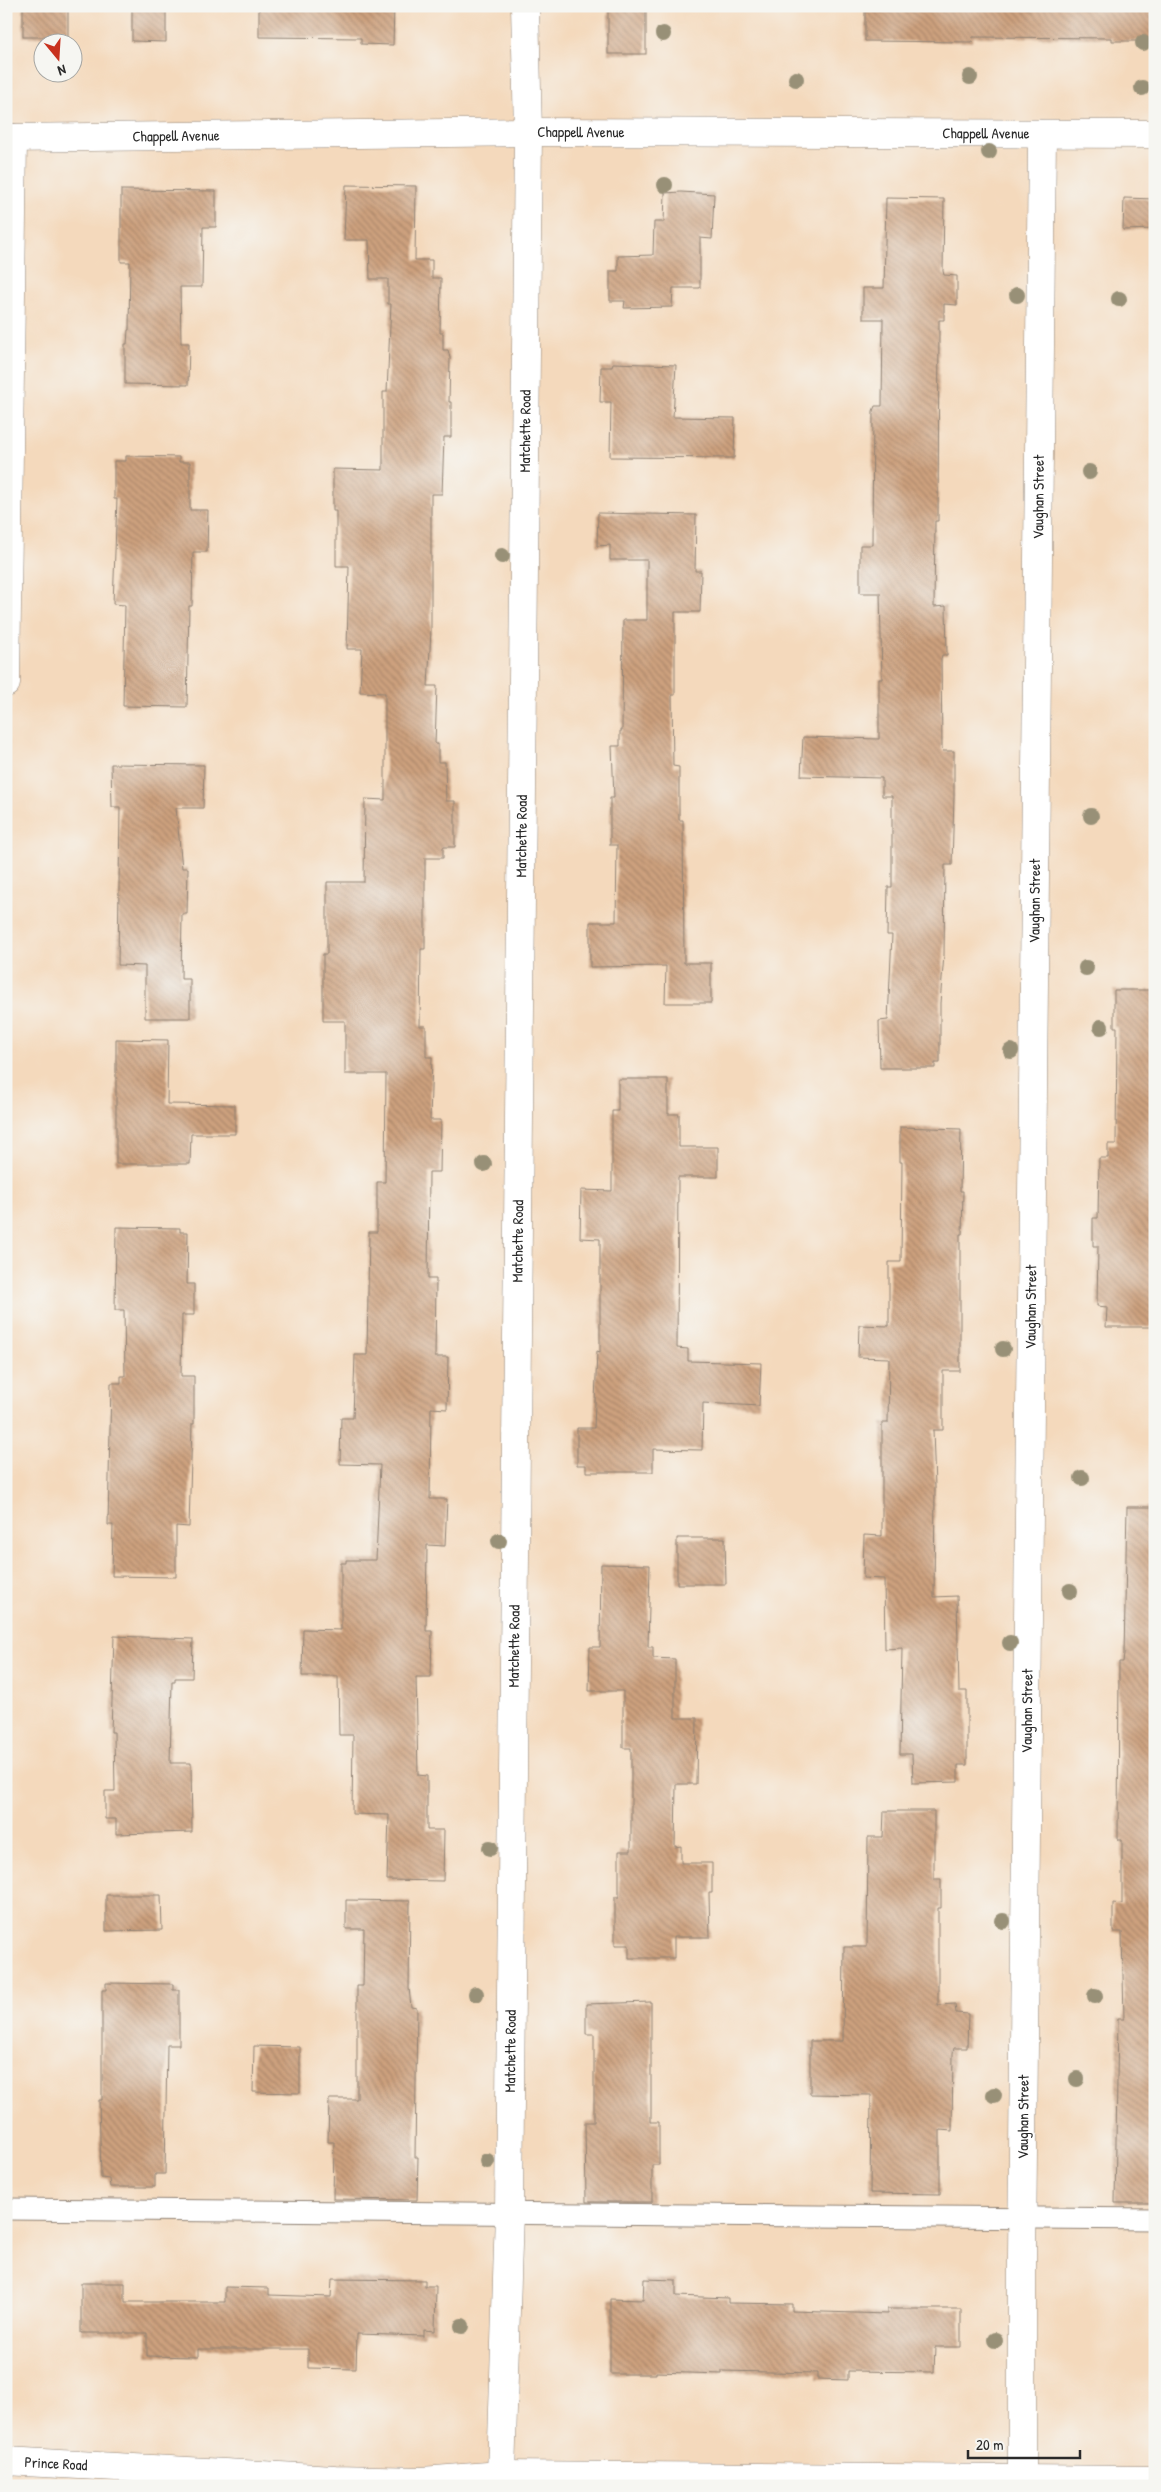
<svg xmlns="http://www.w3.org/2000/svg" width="1161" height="2492" font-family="'Patrick Hand',sans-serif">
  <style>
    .building { fill: url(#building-back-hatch) }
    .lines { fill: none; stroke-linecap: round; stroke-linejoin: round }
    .lane-casing { stroke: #908274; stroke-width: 23 }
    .street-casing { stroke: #908274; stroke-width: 29 }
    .secondary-casing { stroke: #908274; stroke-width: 29 }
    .lane { stroke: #fff; stroke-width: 21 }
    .street { stroke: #fff; stroke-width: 28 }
    .secondary { stroke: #fff; stroke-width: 28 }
    .tree { fill: #989077 }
    .labels { text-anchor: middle; stroke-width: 5; stroke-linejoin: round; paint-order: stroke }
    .street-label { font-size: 15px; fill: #2b2b2b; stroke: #f6f6f2 }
  </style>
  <defs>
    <pattern id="building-back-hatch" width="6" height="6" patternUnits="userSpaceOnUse" patternTransform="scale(1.25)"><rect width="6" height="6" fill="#cda17e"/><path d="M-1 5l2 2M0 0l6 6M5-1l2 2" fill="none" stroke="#a78367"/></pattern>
  </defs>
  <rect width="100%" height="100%" fill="#f6f6f2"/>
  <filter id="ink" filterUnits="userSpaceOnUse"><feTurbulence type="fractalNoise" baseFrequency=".02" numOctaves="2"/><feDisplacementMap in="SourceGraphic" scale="10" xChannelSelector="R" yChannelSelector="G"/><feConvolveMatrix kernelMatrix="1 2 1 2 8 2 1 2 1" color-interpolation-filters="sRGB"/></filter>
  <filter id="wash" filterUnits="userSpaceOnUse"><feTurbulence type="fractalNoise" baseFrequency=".0096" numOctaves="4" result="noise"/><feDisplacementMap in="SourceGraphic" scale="20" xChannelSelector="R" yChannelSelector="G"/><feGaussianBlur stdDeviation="1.12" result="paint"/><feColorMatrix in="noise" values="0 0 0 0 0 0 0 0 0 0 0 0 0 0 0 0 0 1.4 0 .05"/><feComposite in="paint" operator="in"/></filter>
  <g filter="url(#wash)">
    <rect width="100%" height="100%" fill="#f4d9bc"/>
    <g id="blocks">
      <!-- building -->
      <g class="building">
        <rect x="23" y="6" width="45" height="31"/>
        <path d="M132 6H166V42L132 41Z"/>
        <path d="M259 6H394L393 45 361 44V38L259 37Z"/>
        <rect x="608" y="6" width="38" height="48"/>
        <path d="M865 6H1155V41H1112V38L973 37 972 42 865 41Z"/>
        <path d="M346 185 416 186 415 260H432V278H441L440 333H443V350H448L450 358 449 402H451V437H444L442 494H431V630L428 686H437L435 744H438V762H445L446 801H455V847H443V858H425V949H421L420 1026H426V1057H432L430 1120H441L440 1172H429L428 1279H436L435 1357H448L447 1409 431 1408 430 1499H447L445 1546 427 1545 426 1631H432L431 1677H416L418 1775 427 1776V1830H444L443 1881 387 1880 389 1815 352 1814 353 1735H339L338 1676H302L303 1629 341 1630V1563H346V1560H376L380 1465 340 1464 341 1418H353L355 1355H367L369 1232H377V1182H385L386 1074H345V1021H323V954H327V882H364L365 799 385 800V693L360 692 362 649H347L349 566H336V511H333V469L383 470V392H387L391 304H388V279H370L369 240H344Z"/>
        <path d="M121 190 216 191V227H203L202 287H180L181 343H189L188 385 125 384V344H127L128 330H129L130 262H121Z"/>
        <path d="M681 192 714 194 712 239 700 238V288H673L672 307 624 308 625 301H610V271H618V256L653 255 654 222H664L665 193Z"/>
        <path d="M886 198 944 199 943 271 944 275 957 276V305L944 304V320H939L938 521H935L934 607 946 606 947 655H942L941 659 942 748 943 751H954V796L952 865H945L944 955 940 1003V1063H935V1068H880L879 1021 888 1020 892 935H887L888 887H892V796H882V778L801 776 803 737 879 739V679H882L880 593H860V545H872L873 411 875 406H882L883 319H863V288H884Z"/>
        <path d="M1124 198 1155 199V229L1123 230Z"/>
        <path d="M613 363 676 365 673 417 735 418 734 458 610 457 611 402H600L601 367H612Z"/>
        <path d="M126 456 179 457V462H190V510H208L207 552H193L192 606H189L187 707 123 706 125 605 113 604 117 499H114V461H126Z"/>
        <path d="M598 513 696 515 695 571H701L700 612H675V695H672L673 766 679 767V820H683L684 963H711V1003H665L666 966 590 967V922H616L617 845H610V798H614L612 746H620V731H622L623 620H647V560H610V545L597 546Z"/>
        <path d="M111 764 204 765 203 808H176L182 868H188L187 914H182L181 979H190V1018H145V966L118 965 120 807H112Z"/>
        <path d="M1114 990H1155V1327H1106L1107 1307 1097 1306 1098 1246H1093V1218H1098L1099 1158H1108V1144H1116L1117 1027H1114Z"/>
        <path d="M116 1039 168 1040 167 1104 235 1105V1134H191L190 1164H116Z"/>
        <path d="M618 1079H668V1114H679V1147H718V1177H678L677 1348 688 1349V1361L761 1363 759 1406 703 1403 702 1450 653 1449V1472H586V1465H577V1428H594L597 1351 600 1352V1239L580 1238 581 1190 612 1191V1111H618Z"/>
        <path d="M900 1127 961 1129 960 1191H963L962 1234H960V1371H943V1430H933L935 1487 934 1597 957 1596 959 1691H967V1765H958V1782L913 1783 912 1754H900L902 1648 885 1649 884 1579 863 1578 864 1535 882 1536V1423H888L889 1358 858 1357 859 1325 889 1326V1262H901L902 1162H900Z"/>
        <path d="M116 1227 180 1228V1232H188L187 1284H194V1315H182L181 1376H194V1424H192L189 1527 176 1526V1577L112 1576 113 1525H108L111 1383H121V1376H125L124 1310H115Z"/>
        <path d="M1127 1507H1155V2203H1115L1118 2019H1124L1122 1932H1113V1903L1122 1904V1840H1118L1119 1662H1123L1124 1654Z"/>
        <path d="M677 1538H725L726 1584H677Z"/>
        <path d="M601 1564 650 1565 648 1647H653V1658L675 1659V1718H697L696 1784H676L675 1847 681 1846V1863H712V1893H709L710 1937H674V1958H629V1945H615V1897H619V1851H631V1748H623V1691H589L590 1647H600Z"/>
        <path d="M114 1636 193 1639 192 1678H175V1681H172L170 1763H191L192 1832 116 1834V1819H105V1791H115L114 1732H111Z"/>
        <path d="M884 1811H934V1879H941V1908H938V2005L955 2004 956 2013 968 2014 967 2048H954L953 2053 952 2131 940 2130V2194L870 2193 871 2095 810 2094V2041H843L844 1947H867L868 1837H883Z"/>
        <path d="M106 1895H161L162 1930 106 1931Z"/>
        <path d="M346 1900 410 1901 409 1988 411 2007 417 2008 415 2157H418L417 2200 333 2199 334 2142H328L329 2099H357V1986H363L364 1929H346Z"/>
        <path d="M106 1983 173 1984V1990H179V2045H167L165 2174H155V2187H110L109 2179 101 2178 99 2100H102V1990H106Z"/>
        <path d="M651 2002V2122H659V2165H652V2202H586L585 2122H594V2034H586V2004Z"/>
        <path d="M254 2046 300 2047V2093L253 2092Z"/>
        <path d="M332 2279 425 2280V2286H436L435 2331 424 2330V2336L357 2334 356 2369 308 2368V2349H198V2357L147 2356V2333H81V2283H125V2302H225V2287L269 2288V2295L331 2297Z"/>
        <path d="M644 2279 676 2280V2296L728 2298V2303L792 2304V2311L887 2314V2309H961V2347H935L934 2372 848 2371V2380L817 2379V2373L722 2371V2374L656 2372V2374H610V2299L643 2300Z"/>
      </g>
    </g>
  </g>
  <g filter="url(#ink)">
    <use href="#blocks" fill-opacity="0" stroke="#908274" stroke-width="1"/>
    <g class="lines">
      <defs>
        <path id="lane" d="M6 2209 1155 2219"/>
        <g id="street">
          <path id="s1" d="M6 138 528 132 1155 134"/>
          <path d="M6 683 13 138"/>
          <path id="s2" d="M1022 2479V2257L1042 134"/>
        </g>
        <g id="secondary">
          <path id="s3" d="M6 2461 335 2479 422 2481 501 2475 1155 2480"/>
          <path id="s4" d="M501 2475 509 2212 528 132 525 6"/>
        </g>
      </defs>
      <!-- lane casing -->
      <use href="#lane" class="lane-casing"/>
      <!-- street casing -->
      <use href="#street" class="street-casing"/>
      <!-- secondary casing -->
      <use href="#secondary" class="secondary-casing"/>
      <!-- lane -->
      <use href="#lane" class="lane"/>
      <!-- street -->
      <use href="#street" class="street"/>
      <!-- secondary -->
      <use href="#secondary" class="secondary"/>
    </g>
    <!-- trees -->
    <g class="tree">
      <circle cx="663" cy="34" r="8"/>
      <circle cx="1143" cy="43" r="8"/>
      <circle cx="970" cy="77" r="8"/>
      <circle cx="796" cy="79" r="8"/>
      <circle cx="1142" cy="88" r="8"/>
      <circle cx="989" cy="152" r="8"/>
      <circle cx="665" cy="185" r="8"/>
      <circle cx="1017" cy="295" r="8"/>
      <circle cx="1119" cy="299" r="8"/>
      <circle cx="1089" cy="472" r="8"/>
      <circle cx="502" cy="556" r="8"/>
      <circle cx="1091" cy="816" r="8"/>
      <circle cx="1086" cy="968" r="8"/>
      <circle cx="1101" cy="1027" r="8"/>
      <circle cx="1011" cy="1051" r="8"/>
      <circle cx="484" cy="1164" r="8"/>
      <circle cx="1003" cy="1349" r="8"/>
      <circle cx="1082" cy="1478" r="8"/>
      <circle cx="499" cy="1541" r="8"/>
      <circle cx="1070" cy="1591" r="8"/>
      <circle cx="1010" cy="1643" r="8"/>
      <circle cx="490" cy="1848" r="8"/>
      <circle cx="1003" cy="1921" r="8"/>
      <circle cx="476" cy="1994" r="8"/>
      <circle cx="1095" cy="1996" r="8"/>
      <circle cx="1077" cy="2079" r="8"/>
      <circle cx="994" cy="2095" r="8"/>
      <circle cx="487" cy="2161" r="8"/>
      <circle cx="462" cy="2326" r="8"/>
      <circle cx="995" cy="2340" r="8"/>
    </g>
  </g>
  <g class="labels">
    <!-- street labels -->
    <g class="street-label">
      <text dy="5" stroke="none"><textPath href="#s1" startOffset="575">Chappell Avenue</textPath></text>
      <text dy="5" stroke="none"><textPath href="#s1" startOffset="980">Chappell Avenue</textPath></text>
      <text dy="5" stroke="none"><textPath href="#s1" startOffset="170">Chappell Avenue</textPath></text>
      <text dy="5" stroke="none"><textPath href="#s4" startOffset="2044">Matchette Road</textPath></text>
      <text dy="5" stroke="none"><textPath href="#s2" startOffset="1982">Vaughan Street</textPath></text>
      <text dy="5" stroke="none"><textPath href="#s4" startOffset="1639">Matchette Road</textPath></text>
      <text dy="5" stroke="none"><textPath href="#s2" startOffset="1578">Vaughan Street</textPath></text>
      <text dy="5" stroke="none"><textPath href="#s4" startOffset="1234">Matchette Road</textPath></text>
      <text dy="5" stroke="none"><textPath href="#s2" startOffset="1172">Vaughan Street</textPath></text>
      <text dy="5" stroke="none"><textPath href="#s4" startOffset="829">Matchette Road</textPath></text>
      <text dy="5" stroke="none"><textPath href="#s2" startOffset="768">Vaughan Street</textPath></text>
      <text dy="5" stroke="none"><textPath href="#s4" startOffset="424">Matchette Road</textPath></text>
      <text dy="5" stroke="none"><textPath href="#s2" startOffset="362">Vaughan Street</textPath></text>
      <text dy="5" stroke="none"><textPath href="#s3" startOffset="50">Prince Road</textPath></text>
    </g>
  </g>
  <!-- margin -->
  <rect width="1161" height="2492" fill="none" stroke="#f6f6f2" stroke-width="25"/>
  <!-- north arrow -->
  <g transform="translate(58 58) rotate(162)"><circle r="24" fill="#f6f6f2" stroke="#a5a5a2"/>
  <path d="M0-4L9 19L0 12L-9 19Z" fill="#c8321e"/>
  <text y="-8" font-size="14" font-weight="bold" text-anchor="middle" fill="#2b2b2b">N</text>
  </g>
  <!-- scale -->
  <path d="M968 2450v8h112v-8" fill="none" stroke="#2b2b2b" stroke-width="2.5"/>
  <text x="976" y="2450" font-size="15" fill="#2b2b2b" stroke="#f6f6f2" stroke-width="4" paint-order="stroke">20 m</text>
</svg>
